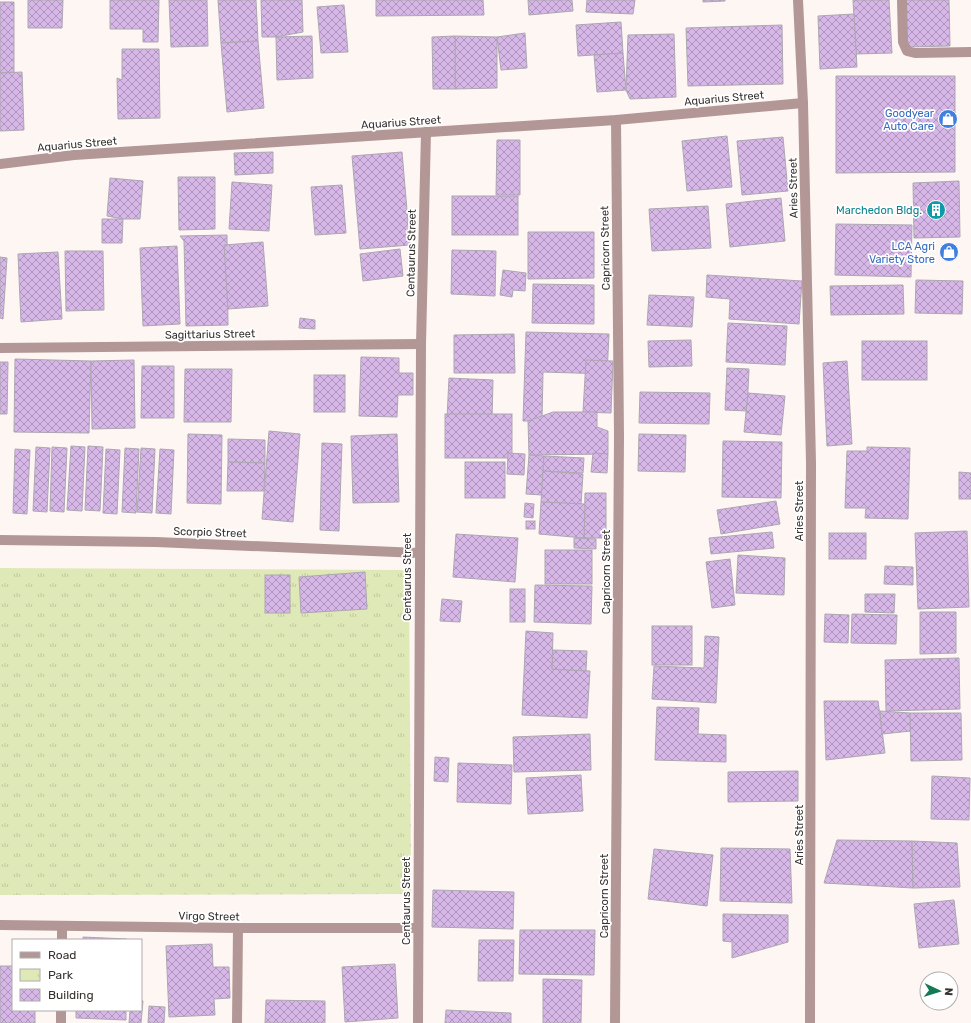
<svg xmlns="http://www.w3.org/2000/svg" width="971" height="1023" font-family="Rubik,sans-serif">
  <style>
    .park { fill: url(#park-tufts) }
    .building { fill: url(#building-cross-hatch); stroke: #ada7b1 }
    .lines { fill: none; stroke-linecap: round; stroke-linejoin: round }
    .lane { stroke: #b39796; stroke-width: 10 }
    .street { stroke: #b39796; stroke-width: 10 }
    .labels { text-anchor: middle; stroke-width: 3.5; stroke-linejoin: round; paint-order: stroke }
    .street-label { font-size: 11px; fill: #373230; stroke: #fff }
    .shop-label { font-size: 11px; fill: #366cbe; stroke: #fff; text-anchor: end }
    .culture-label { font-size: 11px; fill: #0d838f; stroke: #fff; text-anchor: end }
  </style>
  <defs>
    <pattern id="park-tufts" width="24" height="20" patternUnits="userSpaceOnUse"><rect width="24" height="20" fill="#dfe9b7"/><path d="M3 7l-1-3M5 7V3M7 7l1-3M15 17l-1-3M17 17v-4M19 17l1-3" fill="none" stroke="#c0c89e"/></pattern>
    <pattern id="building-cross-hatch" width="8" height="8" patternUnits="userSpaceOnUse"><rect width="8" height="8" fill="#d6b7e7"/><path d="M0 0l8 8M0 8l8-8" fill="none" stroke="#ae95bc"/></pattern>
  </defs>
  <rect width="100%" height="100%" fill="#fef6f3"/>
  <!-- park -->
  <path class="park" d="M0 568 409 570 411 894 0 895Z"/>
  <!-- building -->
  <g class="building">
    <path d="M28 0H63L62 28H28Z"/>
    <path d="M110 0H159L158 42H143V29H110Z"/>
    <path d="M169 0H207L208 46 171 47Z"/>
    <path d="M218 0H256L258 41 221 43Z"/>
    <path d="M261 0H302L303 32 276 37H262Z"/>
    <path d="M376 0H483L484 15 376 16Z"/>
    <path d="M528 0H572L573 11 529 15Z"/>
    <path d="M587 0H635L633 14 586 12Z"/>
    <path d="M703 0H725V1L703 2Z"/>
    <path d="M853 0H889L892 53 856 54Z"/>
    <path d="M906 0H949L950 46 907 47Z"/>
    <path d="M0 2H14V72L0 73Z"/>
    <path d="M344 5 348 52 321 53 317 7Z"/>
    <path d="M854 14 857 67 820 69 818 16Z"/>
    <path d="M621 22 623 53 578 56 576 25Z"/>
    <path d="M782 25 783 84 688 86 686 28Z"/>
    <path d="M525 33 527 68 501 70 497 37Z"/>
    <path d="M674 34 676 97 630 99 626 90 628 35Z"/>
    <path d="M312 36 313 78 277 80 276 37Z"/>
    <path d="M455 36 497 37V88L455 89Z"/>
    <path d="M455 36V89H433L432 37Z"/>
    <path d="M258 41 264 108 227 112 221 43Z"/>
    <path d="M122 49H159L160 118 118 119 117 78 122 80Z"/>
    <path d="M623 53 626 90 597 92 594 55Z"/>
    <path d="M22 72 24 130 0 131V73Z"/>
    <path d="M836 76H955V172L836 173Z"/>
    <path d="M727 136 732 187 687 191 682 141Z"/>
    <path d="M783 137 788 191 742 195 737 141Z"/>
    <path d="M497 140H520V195H496Z"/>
    <path d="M273 152V173L235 175 234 153Z"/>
    <path d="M402 152 410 245 360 249 352 156Z"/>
    <path d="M178 177H215V229L179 230Z"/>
    <path d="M110 178 143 181 140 219H123L107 216Z"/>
    <path d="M959 181 960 237 914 238 913 183Z"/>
    <path d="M232 182 272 185 269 231 229 229Z"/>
    <path d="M342 185 346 233 315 235 311 187Z"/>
    <rect x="452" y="196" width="66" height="39"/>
    <path d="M781 198 785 241 730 247 726 204Z"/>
    <path d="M708 206 711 248 652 251 649 209Z"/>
    <path d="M102 219H123L122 243H102Z"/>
    <path d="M836 224 912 225 911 277 835 275Z"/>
    <path d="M528 232H594V278L528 279Z"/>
    <path d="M227 235 228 325 186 326 184 241 180 236Z"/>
    <path d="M263 242 268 306 228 309 224 245Z"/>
    <path d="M177 246 180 324 143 326 140 248Z"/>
    <path d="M400 249 403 276 363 281 360 254Z"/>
    <path d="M452 250 496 251 495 296 451 294Z"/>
    <path d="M65 251H103L104 310 66 311Z"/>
    <path d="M58 252 62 319 21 322 18 254Z"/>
    <path d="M0 257 7 258 3 319 0 318Z"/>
    <path d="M503 270 526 273 525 291 513 290 512 297 500 295Z"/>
    <path d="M707 275 802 281 799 324 729 319 730 299 706 297Z"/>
    <path d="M916 280 963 281 962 314 915 313Z"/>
    <path d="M533 284 594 285V324L532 323Z"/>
    <path d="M903 285 904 314 831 315 830 286Z"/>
    <path d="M649 295 694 297 692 327 647 325Z"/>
    <path d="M300 318 315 320V329L299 328Z"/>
    <path d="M728 323 787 326 785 365 726 362Z"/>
    <path d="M526 332 609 334 607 374 543 372 542 421H523Z"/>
    <path d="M514 334 515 373H454V335Z"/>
    <path d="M691 340 692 366 649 367 648 341Z"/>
    <rect x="862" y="341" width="65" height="39"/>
    <path d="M361 357 399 358V373H413V395H398L397 417 359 416Z"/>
    <path d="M15 359 91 361 89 433 14 432Z"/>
    <path d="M134 360 135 428 92 429 91 361Z"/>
    <path d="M586 360 613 361 611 413 583 412Z"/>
    <path d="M847 361 852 444 827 446 823 363Z"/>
    <path d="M0 362H8L7 414H0Z"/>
    <path d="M142 366H174V418H141Z"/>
    <path d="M727 368 749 369 747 411 725 410Z"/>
    <path d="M185 369H232L231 422H184Z"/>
    <rect x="314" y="375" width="31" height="37"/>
    <path d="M449 378 493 380 492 419 447 418Z"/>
    <path d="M640 392 710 393 709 424 639 423Z"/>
    <path d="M748 393 785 396 781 435 744 432Z"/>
    <path d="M553 412H597V427L608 431V454L529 455 528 421Z"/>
    <rect x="445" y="414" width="67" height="44"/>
    <path d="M269 431 300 434 293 522 262 519Z"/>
    <path d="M188 434 222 435 221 504 187 503Z"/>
    <path d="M397 434 399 502 353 503 351 436Z"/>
    <path d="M639 434 686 435 685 472 638 471Z"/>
    <path d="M228 439 265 440V463L228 462Z"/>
    <path d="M723 441 782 442 781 498 722 497Z"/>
    <path d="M322 443 342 444 339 531 320 530Z"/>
    <path d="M71 446 85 447 82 511 67 510Z"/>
    <path d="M88 446 103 447 100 511 85 510Z"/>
    <path d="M36 447 50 448 47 512 33 511Z"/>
    <path d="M52 447 67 448 64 512 50 511Z"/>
    <path d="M867 447 910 448 908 519 865 518 866 508H845L847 451H867Z"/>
    <path d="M125 448 139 449 136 513 122 512Z"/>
    <path d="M141 448 155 449 152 513 137 512Z"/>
    <path d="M15 449 30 450 27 514 13 513Z"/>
    <path d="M106 449 120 450 117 514 103 513Z"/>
    <path d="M160 449 174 450 171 514 156 513Z"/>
    <path d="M508 453 525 454 524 475 507 474Z"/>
    <path d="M593 453 608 454 607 473 591 472Z"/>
    <path d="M529 455 544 456 542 495 526 494Z"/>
    <path d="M544 456 584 458 583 473 543 471Z"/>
    <path d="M228 462 265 463 264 491H227Z"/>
    <rect x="465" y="462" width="40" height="36"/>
    <path d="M543 471 583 474 581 504 541 502Z"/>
    <path d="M959 472 971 473V499H959Z"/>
    <path d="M585 493H606V538H584Z"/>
    <path d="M776 501 780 524 721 534 717 510Z"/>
    <path d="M541 502 585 504 584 538 539 534Z"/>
    <path d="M525 503 534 504 533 518 524 517Z"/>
    <rect x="526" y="521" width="9" height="8"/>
    <path d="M967 531 969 607 918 609 915 533Z"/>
    <path d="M772 532 774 548 711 554 709 538Z"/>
    <rect x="829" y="533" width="37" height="26"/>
    <path d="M456 534 518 538 515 582 453 577Z"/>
    <path d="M574 538 596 539V549L574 548Z"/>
    <rect x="545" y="550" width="47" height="34"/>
    <path d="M738 555 785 558 784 595 736 593Z"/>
    <path d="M730 559 735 605 712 608 706 562Z"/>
    <path d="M885 566 913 567V585L884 584Z"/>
    <path d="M365 572 367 609 301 613 299 577Z"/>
    <rect x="265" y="575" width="25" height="38"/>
    <path d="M535 585 592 586 591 624 534 622Z"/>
    <rect x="510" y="589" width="15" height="33"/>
    <path d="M865 594H895L894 613 865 612Z"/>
    <path d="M442 599 462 601 460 622 440 621Z"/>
    <path d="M920 612H956V653L920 654Z"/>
    <path d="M825 614 849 615 848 643 824 642Z"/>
    <path d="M852 614 897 615 896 644 851 643Z"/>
    <rect x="652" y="626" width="40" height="39"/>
    <path d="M526 631 553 633 552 669 590 671 587 718 522 715Z"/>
    <path d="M705 636 719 637 716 703 652 699 654 666 704 668Z"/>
    <path d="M553 650 587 651 586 671 552 669Z"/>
    <path d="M959 658 960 709 886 711 885 660Z"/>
    <path d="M824 701H878L885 753 826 760Z"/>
    <path d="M657 707 699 708 698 734 726 735V762L655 760Z"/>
    <path d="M880 711 910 713 911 731 882 734Z"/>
    <path d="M910 713H961L962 760 911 761Z"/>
    <path d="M590 734 591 770 514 772 513 737Z"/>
    <path d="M435 757 449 758 448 782 434 781Z"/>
    <path d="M458 763 512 765 511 804 457 802Z"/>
    <path d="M798 771V801L728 802V772Z"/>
    <path d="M581 775 583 811 528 814 526 778Z"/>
    <path d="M932 776 970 778 969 820 931 819Z"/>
    <path d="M837 840 912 841 913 888 824 883Z"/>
    <path d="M912 841 957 843 960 887 913 888Z"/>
    <path d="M721 848 790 849 792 903 720 901Z"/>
    <path d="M654 849 713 855 707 906 648 899Z"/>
    <path d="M433 890 514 892 513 929 432 927Z"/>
    <path d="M954 900 959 944 919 948 914 904Z"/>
    <path d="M723 914 788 915V942L732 958V942L723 941Z"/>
    <path d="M520 930H595L594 975 519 974Z"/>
    <path d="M83 937 127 939V940H83Z"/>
    <path d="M479 940H514L513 981H478Z"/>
    <path d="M212 944 213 967H229L230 998 214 999 215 1015 169 1017 166 946Z"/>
    <path d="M395 964 398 1018 345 1022 342 967Z"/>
    <path d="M0 966H13V1010H35V1023H0Z"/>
    <path d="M543 979 582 980 581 1023H543Z"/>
    <path d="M141 1000 143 1001 141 1023H129L130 1010H141Z"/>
    <path d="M266 1000 325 1001V1023H265Z"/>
    <path d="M149 1006 165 1007 164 1023H148Z"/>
    <path d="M76 1010H126V1020L76 1018Z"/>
    <path d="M446 1010 511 1013V1023H445Z"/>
  </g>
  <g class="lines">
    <!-- lane -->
    <path class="lane" d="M902 0 903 42 907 51 915 53 971 52"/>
    <!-- street -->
    <g class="street">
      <path d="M798 0 803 103 811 463 810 1023"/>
      <path d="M0 164 74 155 616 120 803 103"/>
      <path d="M0 348 421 344"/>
      <path d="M0 540 156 542 419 553"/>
      <path d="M0 925 238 928H417"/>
      <path d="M62 940V926"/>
      <path d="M61 1023V1010"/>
      <path d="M237 1023 238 928"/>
      <path d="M418 1023 421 344 426 132"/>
      <path d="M615 1023 619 436 616 120"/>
    </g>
  </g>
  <!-- icons -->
  <defs>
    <symbol id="shop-disc" viewBox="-11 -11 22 22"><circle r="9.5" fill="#3f7fe0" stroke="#fff"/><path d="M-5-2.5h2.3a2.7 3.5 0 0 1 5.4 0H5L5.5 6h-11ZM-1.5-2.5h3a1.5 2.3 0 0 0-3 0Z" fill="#fff"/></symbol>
    <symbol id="building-disc" viewBox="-11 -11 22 22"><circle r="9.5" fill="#0f9aa8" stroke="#fff"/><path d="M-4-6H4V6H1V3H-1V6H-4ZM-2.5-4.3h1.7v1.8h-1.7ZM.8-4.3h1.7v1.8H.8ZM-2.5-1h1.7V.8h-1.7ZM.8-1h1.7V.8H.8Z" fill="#fff"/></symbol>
  </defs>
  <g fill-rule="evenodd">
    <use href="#shop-disc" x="937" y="108" width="22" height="22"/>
    <use href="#building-disc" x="925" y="199" width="22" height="22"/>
    <use href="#shop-disc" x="938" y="241" width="22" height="22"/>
  </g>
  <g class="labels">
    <!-- street labels -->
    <g class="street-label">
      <text transform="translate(724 98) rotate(-5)" y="4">Aquarius Street</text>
      <text transform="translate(401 122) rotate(-4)" y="4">Aquarius Street</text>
      <text transform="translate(77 144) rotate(-5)" y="4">Aquarius Street</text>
      <text transform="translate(793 188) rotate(-91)" y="4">Aries Street</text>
      <text transform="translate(605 248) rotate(-91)" y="4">Capricorn Street</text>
      <text transform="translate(411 253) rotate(-89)" y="4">Centaurus Street</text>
      <text transform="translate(210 334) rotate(-1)" y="4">Sagittarius Street</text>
      <text transform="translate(799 511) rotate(-90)" y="4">Aries Street</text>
      <text transform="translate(210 532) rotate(2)" y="4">Scorpio Street</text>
      <text transform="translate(606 572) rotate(-90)" y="4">Capricorn Street</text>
      <text transform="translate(407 577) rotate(-90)" y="4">Centaurus Street</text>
      <text transform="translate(799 835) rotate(-90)" y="4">Aries Street</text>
      <text transform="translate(604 896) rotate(-90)" y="4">Capricorn Street</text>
      <text transform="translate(406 901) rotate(-90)" y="4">Centaurus Street</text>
      <text transform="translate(209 916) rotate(1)" y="4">Virgo Street</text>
    </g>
    <!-- shop labels -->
    <g class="shop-label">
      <text x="934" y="117">Goodyear<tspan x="934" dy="13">Auto Care</tspan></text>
      <text x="935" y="250">LCA Agri<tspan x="935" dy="13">Variety Store</tspan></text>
    </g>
    <!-- culture labels -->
    <g class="culture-label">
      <text x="922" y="214">Marchedon Bldg.</text>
    </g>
  </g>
  <!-- legend -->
  <rect x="12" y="939" width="130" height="72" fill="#ffffff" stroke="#afadac"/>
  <rect x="20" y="952" width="20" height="6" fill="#b39796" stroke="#afadac"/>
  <text x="48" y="959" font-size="12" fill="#373230">Road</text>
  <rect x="20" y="969" width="20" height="12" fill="url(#park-tufts)" stroke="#afadac"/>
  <text x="48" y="979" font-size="12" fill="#373230">Park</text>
  <rect x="20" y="989" width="20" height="12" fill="url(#building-cross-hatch)" stroke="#afadac"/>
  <text x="48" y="999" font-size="12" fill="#373230">Building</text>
  <!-- north arrow -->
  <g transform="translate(939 991) rotate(94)"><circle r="19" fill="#ffffff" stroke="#afadac"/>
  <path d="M0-3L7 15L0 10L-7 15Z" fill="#147a54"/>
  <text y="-6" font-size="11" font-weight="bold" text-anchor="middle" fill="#373230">N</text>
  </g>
</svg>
